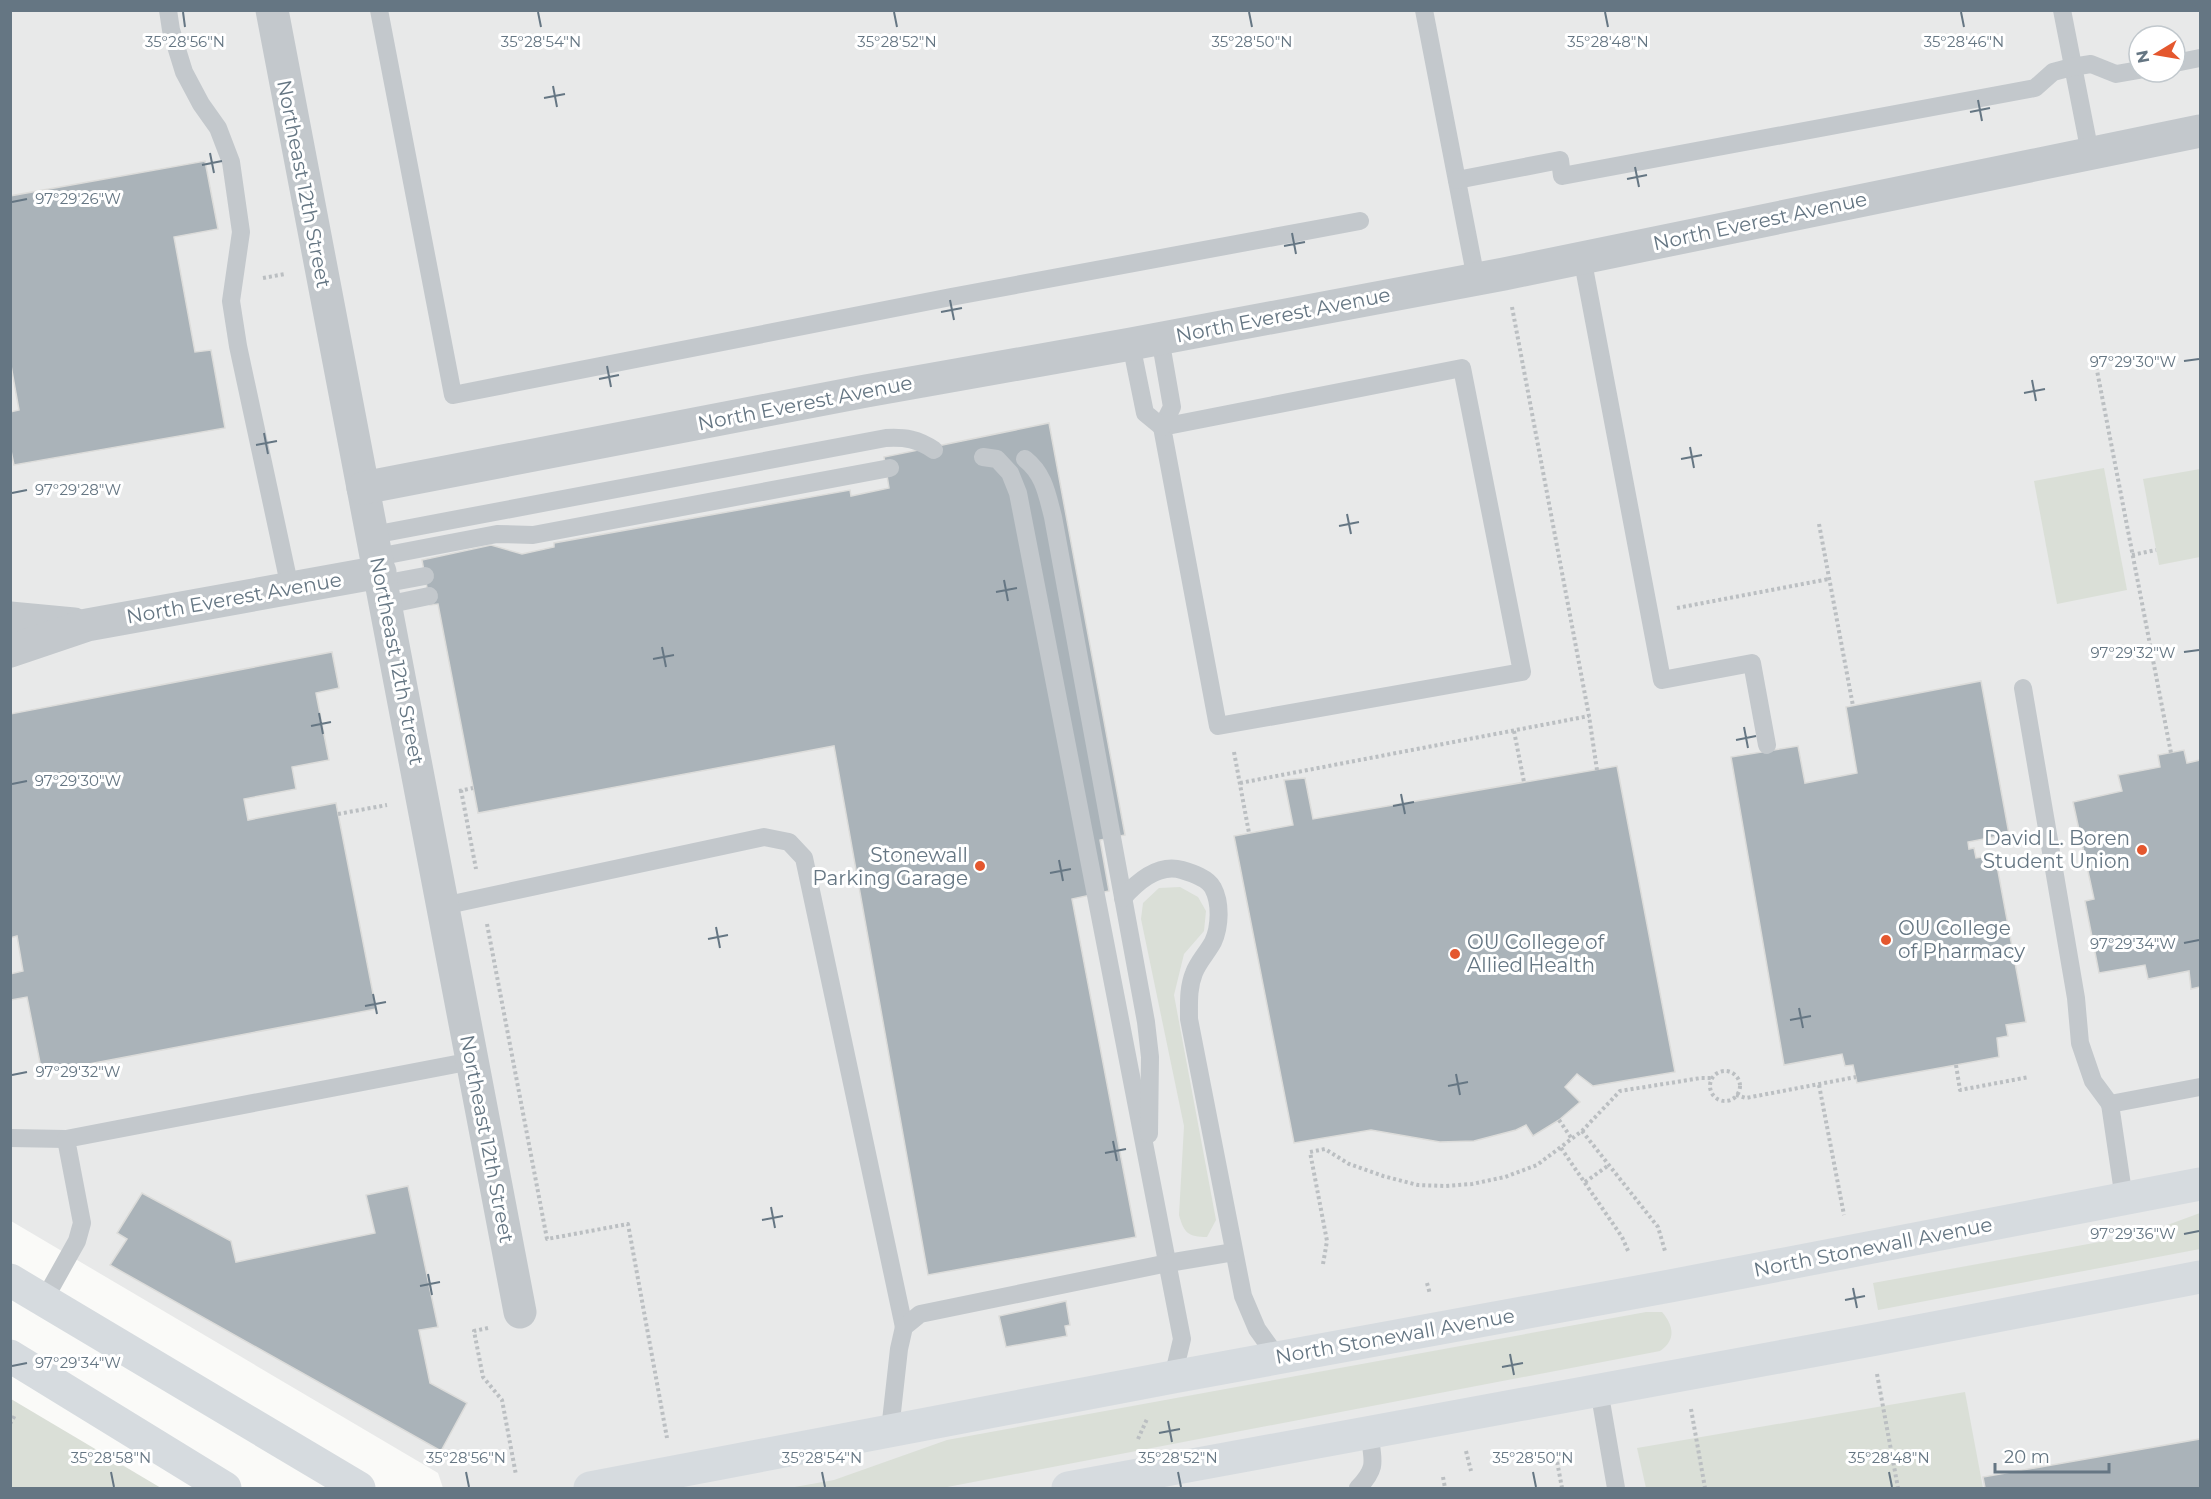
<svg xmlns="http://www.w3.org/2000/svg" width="2211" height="1499" font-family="Montserrat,sans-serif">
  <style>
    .built { fill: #e8e9e9; fill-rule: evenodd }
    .green { fill: #dadfd7 }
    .building { fill: #aab3b9; stroke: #dcdcda; stroke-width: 1.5 }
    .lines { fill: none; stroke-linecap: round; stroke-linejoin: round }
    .path { stroke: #bbbfc2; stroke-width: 4; stroke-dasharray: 3 3; stroke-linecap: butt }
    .lane { stroke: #c3c8cc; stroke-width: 18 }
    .street { stroke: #c3c8cc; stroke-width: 33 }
    .secondary { stroke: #d6dbdf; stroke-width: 33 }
    .ticks { fill: none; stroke: #657683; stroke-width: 2 }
    .poi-dot { fill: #e4572e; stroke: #fff; stroke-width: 2 }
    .labels { text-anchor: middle; stroke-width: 6; stroke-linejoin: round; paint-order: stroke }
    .street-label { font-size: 20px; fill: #657683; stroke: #fff }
    .poi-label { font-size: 20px; fill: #657683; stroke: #fff; text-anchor: end }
    .ticks-label { font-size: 15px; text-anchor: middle; fill: #657683; stroke: #fff; stroke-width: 6; stroke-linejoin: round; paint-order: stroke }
  </style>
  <rect width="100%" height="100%" fill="#fafaf8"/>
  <!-- built -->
  <path class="built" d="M11 11H2200V1488H443L438 1473 11 1221ZM2139 36H2175V72H2139Z"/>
  <!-- green -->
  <g class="green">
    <path d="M2104 468 2127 590 2057 604 2034 481Z"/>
    <path d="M2200 469V557L2159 565 2143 479Z"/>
    <path d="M1180 887 1198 897 1206 911 1204 931 1184 954 1174 995 1216 1220 1207 1237C1188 1237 1184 1233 1179 1215L1184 1126 1141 919 1143 903 1159 888Z"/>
    <path d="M2200 1213V1249L1878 1310 1873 1283 2143 1234Z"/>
    <path d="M1646 1312H1662C1674 1326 1676 1340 1660 1351L942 1488H789L834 1480 947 1440Z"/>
    <path d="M1965 1392 1983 1488H1646L1637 1448Z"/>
    <path d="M10 1399H11L161 1488H11Z"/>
  </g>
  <!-- building -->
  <g class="building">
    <path d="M205 161 218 229 174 237 195 352 211 350 225 428 14 465 10 446V412L19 410 10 360V196Z"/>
    <path d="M1049 423 1125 835 1100 840 1109 891 1072 899 1136 1237 928 1275 834 746 478 813 438 604 430 605 422 560 491 545 522 554 554 547V543L850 490 851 496 889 488 884 457Z"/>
    <path d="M332 652 339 688 316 693 329 760 292 767 296 789 244 799 248 820 336 803 376 1009 42 1073 27 997 11 1000 10 997V974L23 971 17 936 10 938V714Z"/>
    <path d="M1981 681 2009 834 1968 842 1969 849 1974 848 1976 858 1995 855 2026 1022 2006 1025 2008 1036 1997 1038 1999 1057 1956 1065 1857 1083 1853 1065 1845 1066 1842 1054 1784 1065 1731 757 1798 746 1805 783 1857 773 1846 707Z"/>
    <path d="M2184 750 2187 763 2200 760V987L2191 989 2189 971 2148 979 2145 965 2099 973 2085 901 2094 899 2073 802 2122 791 2118 775 2160 767 2158 755Z"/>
    <path d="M1617 766 1675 1072 1593 1086 1577 1074 1565 1087 1580 1102 1559 1120 1533 1136 1526 1125 1516 1130 1474 1141 1440 1142 1371 1130 1294 1143 1234 836 1293 825 1284 780 1305 778 1313 819Z"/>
    <path d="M408 1186 438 1327 419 1330 430 1383 467 1403 441 1451 110 1265 127 1239 117 1233 142 1193 231 1241 236 1262 375 1233 366 1195Z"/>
    <path d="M1066 1301 1070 1325 1065 1326 1067 1336 1006 1347 999 1316Z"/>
    <path d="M2200 1439V1488H1985L1983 1477Z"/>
  </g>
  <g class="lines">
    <!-- path -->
    <g class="path">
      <path d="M263 278 285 274"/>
      <path d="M1512 307 1589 716 1597 770"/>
      <path d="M2094 355 2171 753"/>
      <path d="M1819 524 1853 706"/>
      <path d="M2132 555 2156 550"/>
      <path d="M1677 608 1829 579"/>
      <path d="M1514 731 1524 782"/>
      <path d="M1234 752 1249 833"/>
      <path d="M1240 783 1589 716"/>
      <path d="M461 790 476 869"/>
      <path d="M459 791 473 788"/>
      <path d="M338 814 387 805"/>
      <path d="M487 924 547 1239 628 1224 667 1438"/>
      <path d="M1956 1065 1960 1090 2029 1077"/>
      <circle cx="1725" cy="1086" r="15"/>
      <path d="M1819 1085 1844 1215"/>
      <path d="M1736 1095 1746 1098 1856 1077"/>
      <path d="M1559 1120 1572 1139"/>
      <path d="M1582 1131 1658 1227 1665 1251"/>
      <path d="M1561 1148 1622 1237 1629 1253"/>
      <path d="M1585 1182 1609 1165"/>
      <path d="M1323 1264 1327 1241 1310 1152 1325 1149 1349 1164 1383 1176 1418 1185 1445 1186 1472 1184 1505 1177 1537 1165 1582 1131 1620 1091 1701 1078H1712"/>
      <path d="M1427 1283 1430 1294"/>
      <path d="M488 1328 474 1331 483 1377 502 1400 516 1475"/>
      <path d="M1877 1374 1898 1488"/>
      <path d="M1691 1409 1705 1488"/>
      <path d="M10 1424 15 1415"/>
      <path d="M1138 1439 1147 1419"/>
      <path d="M1466 1451 1471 1471"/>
      <path d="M1556 1456 1562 1488"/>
      <path d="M1443 1477 1445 1488"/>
    </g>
    <!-- lane -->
    <g class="lane">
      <path d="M168 10 171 30 184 72 201 104 218 128 231 162 241 232 231 301 238 346 290 588"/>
      <path d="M379 10 453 395 951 297 1360 221"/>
      <path d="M1424 10 1476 279"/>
      <path d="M2062 10 2090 153"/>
      <path d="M2175 63 2200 58"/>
      <path d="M1457 180 1560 160 1562 176 2035 88 2053 72 2072 67 2091 64 2116 74 2139 70"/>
      <path d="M1582 257 1662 680 1752 663 1767 745"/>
      <path d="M1160 338 1172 407 1162 427 1218 726 1522 672 1462 368 1162 427"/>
      <path d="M1131 344 1145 413 1162 427"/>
      <path d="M983 457 997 459 1010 473 1018 493 1182 1339 1173 1377"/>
      <path d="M1025 459C1044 474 1047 494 1053 517L1146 1022 1150 1057 1149 1134"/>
      <path d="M373 535 886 438C905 437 918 439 934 450"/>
      <path d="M377 557 497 534 533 535 890 468"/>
      <path d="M382 584 425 576"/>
      <path d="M386 605 429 596"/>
      <path d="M2023 688 2076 998 2080 1043 2093 1081 2110 1104"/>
      <path d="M1123 898C1137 882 1158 863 1182 870 1192 873 1208 878 1213 888 1221 903 1220 927 1213 942 1207 953 1198 962 1194 973 1188 988 1189 1003 1189 1019L1243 1296 1257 1329 1277 1357"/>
      <path d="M443 906 764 837 789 842 804 858 904 1327"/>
      <path d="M10 1138 66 1139"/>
      <path d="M2124 1199 2110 1104 2200 1087"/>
      <path d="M44 1300 77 1241 82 1223 66 1139 472 1061"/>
      <path d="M1599 1390 1616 1488"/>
      <path d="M890 1430 899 1349 904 1327 920 1314 1168 1263 1234 1252"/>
      <path d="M1358 1488C1378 1467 1373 1461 1369 1433"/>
    </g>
    <!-- street -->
    <g class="street">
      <path d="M272 10 520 1312"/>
      <path d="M363 488 866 391 1131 344 1504 274 2200 131"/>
      <path d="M10 618 74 624"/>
      <path d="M10 651 87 625 380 572"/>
    </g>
    <!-- secondary -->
    <g class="secondary">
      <path d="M10 1280 359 1488"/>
      <path d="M10 1356 225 1488"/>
      <path d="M590 1488 1173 1377 1670 1286 2200 1184"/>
      <path d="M1068 1488 1871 1340 2200 1277"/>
    </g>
  </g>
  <!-- ticks -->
  <path class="ticks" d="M183 12 185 27M538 12 541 27M894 12 897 27M1249 12 1252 27M1605 12 1608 27M1961 12 1964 27M553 86 557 107M544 98 565 94M1978 100 1982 121M1970 112 1990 108M210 153 214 173M202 165 222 161M1635 167 1639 187M1627 179 1647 175M12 202 27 199M1292 233 1296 254M1284 246 1305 242M950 300 954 320M941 312 962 308M2184 361 2199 359M607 366 611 387M599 379 619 375M2032 380 2036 401M2024 393 2045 389M264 433 268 454M256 445 277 441M1690 447 1694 468M1681 459 1702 455M12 493 27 490M1347 514 1351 534M1339 526 1359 522M1004 580 1008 601M996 592 1017 588M662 647 666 667M2184 652 2199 650M653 659 674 655M319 713 323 734M311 726 331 722M1744 727 1748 748M1736 740 1756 736M12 784 27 781M1401 794 1405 814M1393 806 1414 802M1059 860 1063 881M1050 873 1071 869M716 927 720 948M708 939 728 935M2184 943 2199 940M373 994 377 1014M365 1006 386 1002M1799 1008 1803 1028M1790 1020 1811 1016M1456 1074 1460 1095M12 1075 27 1072M1448 1086 1468 1082M1113 1141 1117 1161M1105 1153 1126 1149M771 1207 775 1228M762 1220 783 1216M2184 1234 2199 1231M428 1274 432 1295M420 1286 440 1282M1853 1288 1857 1308M1845 1300 1865 1296M1510 1354 1514 1375M12 1366 27 1363M1502 1367 1523 1363M1168 1421 1172 1442M1159 1433 1180 1429M111 1472 114 1487M466 1472 469 1487M822 1472 825 1487M1178 1472 1181 1487M1533 1472 1536 1487M1889 1472 1892 1487"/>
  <!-- markers -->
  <g class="poi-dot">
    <circle cx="2142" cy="850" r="6"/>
    <circle cx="980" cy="866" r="6"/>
    <circle cx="1886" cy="940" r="6"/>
    <circle cx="1455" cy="954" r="6"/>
  </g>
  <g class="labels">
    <!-- street labels -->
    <g class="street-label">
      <text transform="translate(304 184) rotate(79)" y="7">Northeast 12th Street</text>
      <text transform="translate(1760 221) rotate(-12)" y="7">North Everest Avenue</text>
      <text transform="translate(1283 315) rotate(-11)" y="7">North Everest Avenue</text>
      <text transform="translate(805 403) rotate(-11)" y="7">North Everest Avenue</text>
      <text transform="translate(234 598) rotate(-10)" y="7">North Everest Avenue</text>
      <text transform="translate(397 661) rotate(79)" y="7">Northeast 12th Street</text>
      <text transform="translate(487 1139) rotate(79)" y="7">Northeast 12th Street</text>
      <text transform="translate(1873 1247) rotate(-11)" y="7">North Stonewall Avenue</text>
      <text transform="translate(1395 1336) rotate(-10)" y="7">North Stonewall Avenue</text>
    </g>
    <!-- poi labels -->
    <g class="poi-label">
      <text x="2130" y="845">David L. Boren<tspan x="2130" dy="23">Student Union</tspan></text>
      <text x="968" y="862">Stonewall<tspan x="968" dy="23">Parking Garage</tspan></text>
      <text x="1898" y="935" text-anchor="start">OU College<tspan x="1898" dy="23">of Pharmacy</tspan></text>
      <text x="1467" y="949" text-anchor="start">OU College of<tspan x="1467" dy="23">Allied Health</tspan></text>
    </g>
  </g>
  <g class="ticks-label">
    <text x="185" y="47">35°28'56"N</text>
    <text x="541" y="47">35°28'54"N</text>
    <text x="897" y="47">35°28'52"N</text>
    <text x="1252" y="47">35°28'50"N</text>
    <text x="1608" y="47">35°28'48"N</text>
    <text x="1964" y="47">35°28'46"N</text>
    <text x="78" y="204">97°29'26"W</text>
    <text x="2133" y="367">97°29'30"W</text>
    <text x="78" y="495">97°29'28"W</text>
    <text x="2133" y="658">97°29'32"W</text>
    <text x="78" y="786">97°29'30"W</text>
    <text x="2133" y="949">97°29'34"W</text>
    <text x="78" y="1077">97°29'32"W</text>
    <text x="2133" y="1239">97°29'36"W</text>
    <text x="78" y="1368">97°29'34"W</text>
    <text x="111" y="1463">35°28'58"N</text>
    <text x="466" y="1463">35°28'56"N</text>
    <text x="822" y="1463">35°28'54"N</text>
    <text x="1178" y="1463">35°28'52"N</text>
    <text x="1533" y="1463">35°28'50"N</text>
    <text x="1889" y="1463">35°28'48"N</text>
  </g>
  <!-- border -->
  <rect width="2211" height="1499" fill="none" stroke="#657683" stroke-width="24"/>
  <!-- north arrow -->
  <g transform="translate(2157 54) rotate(259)"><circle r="28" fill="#ffffff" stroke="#c1c8cd" stroke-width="1.5"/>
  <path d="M0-4.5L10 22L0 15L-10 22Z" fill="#e4572e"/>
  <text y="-9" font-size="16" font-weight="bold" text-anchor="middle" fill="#657683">N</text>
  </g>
  <!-- scale -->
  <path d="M1995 1463v9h114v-9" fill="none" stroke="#657683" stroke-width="3"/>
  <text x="2004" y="1463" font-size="18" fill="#657683" stroke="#ffffff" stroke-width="4.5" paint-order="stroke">20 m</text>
</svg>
